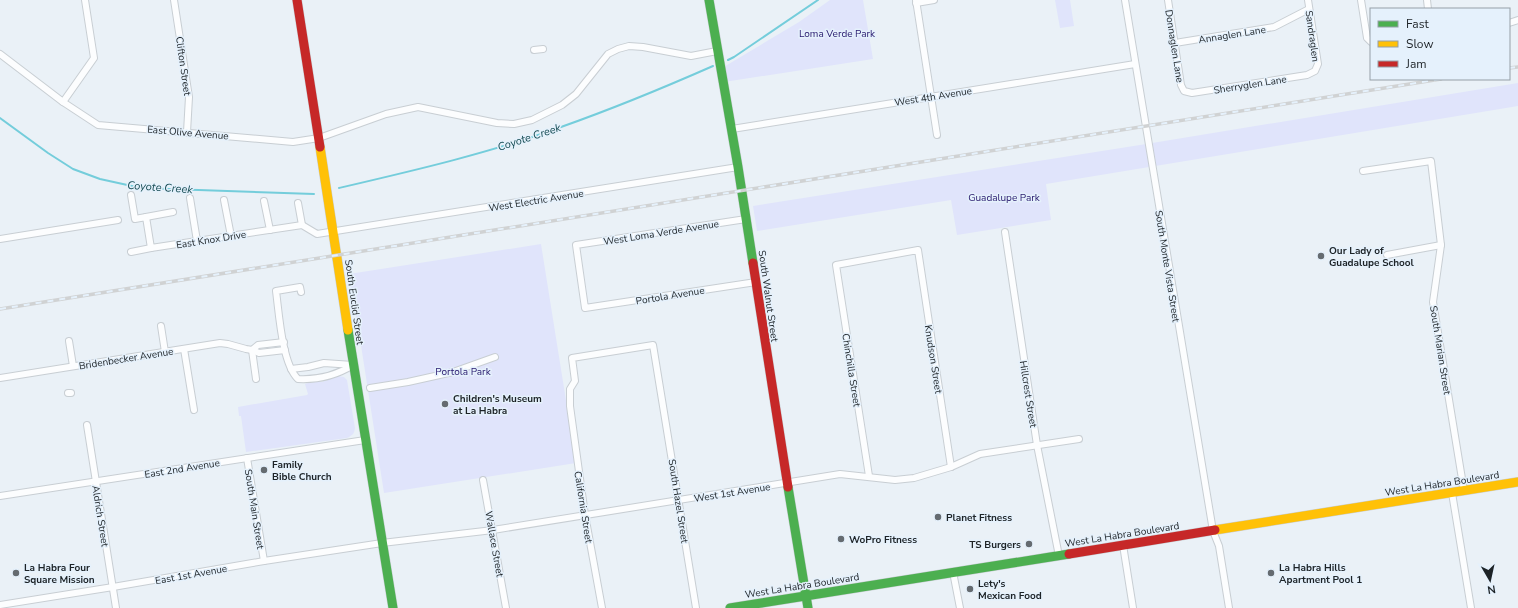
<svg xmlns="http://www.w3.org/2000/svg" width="1518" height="608" font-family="'Nunito Sans',sans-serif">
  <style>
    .green { fill: #e0e4fb }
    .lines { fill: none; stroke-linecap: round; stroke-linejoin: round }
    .stream { stroke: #74cddb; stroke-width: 2 }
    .street-casing { stroke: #c8ced3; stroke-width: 8 }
    .fast-casing { stroke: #c8ced3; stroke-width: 10 }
    .slow-casing { stroke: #c8ced3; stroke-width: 10 }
    .jam-casing { stroke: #c8ced3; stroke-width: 10 }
    .street { stroke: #fcfdfe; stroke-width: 6 }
    .fast { stroke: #4caf50; stroke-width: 9 }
    .slow { stroke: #ffc107; stroke-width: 9 }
    .jam { stroke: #c62828; stroke-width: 9 }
    .rail-casing { stroke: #d0d2d3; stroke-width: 3.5 }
    .rail { stroke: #e5f1fc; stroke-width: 2; stroke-dasharray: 6; stroke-linecap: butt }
    .poi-dot { fill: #656b70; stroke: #e5f1fc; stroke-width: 1.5 }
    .labels { text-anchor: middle; stroke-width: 3; stroke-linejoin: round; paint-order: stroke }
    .park-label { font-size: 10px; fill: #26176d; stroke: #e5f1fc }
    .street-label { font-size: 10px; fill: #1d2327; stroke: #e5f1fc }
    .poi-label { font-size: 10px; font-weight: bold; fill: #1d2327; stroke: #e5f1fc; text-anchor: start }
    .water-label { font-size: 11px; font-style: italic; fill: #144a51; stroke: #e5f1fc }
  </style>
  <rect width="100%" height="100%" fill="#eaf1f7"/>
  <!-- green -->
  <g class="green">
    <path d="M830 0H863L873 59 724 82 722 68 799 22Z"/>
    <path d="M1055 0H1070L1074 26 1060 28Z"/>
    <path d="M1518 83V106L1046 184 1051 220 957 235 951 200 757 231 753 206 1140 145Z"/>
    <path d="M541 244 576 463 384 493 360 339 349 274Z"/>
    <path d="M338 376 344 377 347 380 355 428C354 434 353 435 347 438L246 452 241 416H239L238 407 307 395 308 394 305 384 315 381 322 382Z"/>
  </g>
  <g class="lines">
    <!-- stream -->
    <g class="stream">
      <path d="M728 60 734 57 818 0"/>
      <path d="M0 118 48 153 73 169 100 179 141 188 314 194"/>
      <path d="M339 188C412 171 490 153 561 127 612 109 663 88 713 66"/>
    </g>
    <defs>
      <g id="street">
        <path d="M174 0 189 97 187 132"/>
        <path d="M916 0 937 135"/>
        <path d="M1125 0 1213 531 1219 546 1229 608"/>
        <path d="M1168 0 1181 85 1184 91 1192 93 1307 75 1315 71 1318 64 1308 0"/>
        <path d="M1361 0 1367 38 1371 42"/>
        <path d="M1427 0 1428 9"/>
        <path d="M916 3 934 0"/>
        <path d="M1509 23 1518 20"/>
        <path d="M1175 43 1274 27 1309 9"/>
        <path d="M534 50 543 49"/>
        <path d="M0 54 63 102 98 125 293 142 319 138 386 114 418 107 497 123 514 124 532 120 562 105 576 94 608 54 618 49 629 46 643 47 691 56 717 51"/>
        <path d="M63 102 94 58 85 0"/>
        <path d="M732 129 1135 64"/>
        <path d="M1363 171 1431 161 1441 245 1433 302 1464 491"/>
        <path d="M131 195 135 219 146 217 151 248 302 225 317 234 738 167"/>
        <path d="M190 198 197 241"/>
        <path d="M224 200 231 236"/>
        <path d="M264 201 270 230"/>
        <path d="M298 203 302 225"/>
        <path d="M146 217 173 212"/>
        <path d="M746 219 576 245 585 308 756 282"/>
        <path d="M1005 232 1037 445 1059 556"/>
        <path d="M0 239 118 220"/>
        <path d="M131 252 151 248"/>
        <path d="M1387 255 1441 245"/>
        <path d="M301 292 300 287 276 291C279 313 282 364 298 379 318 380 337 375 353 365"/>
        <path d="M161 326 165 352"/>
        <path d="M69 341 73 366"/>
        <path d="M184 349 194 410"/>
        <path d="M252 350 258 345 284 342"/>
        <path d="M252 350 256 379"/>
        <path d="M291 369 308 367 324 363 353 365"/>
        <path d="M0 378 220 343 228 344 246 349 252 350 259 353 285 350"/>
        <path d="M370 388 408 382 453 372 495 357"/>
        <path d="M68 393H71"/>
        <path d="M87 425 116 608"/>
        <path d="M247 458 264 561"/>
        <path d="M869 476 836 265 918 250 951 467"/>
        <path d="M483 480 506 608"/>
        <path d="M1452 493 1471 608"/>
        <path d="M0 496 365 440"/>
        <path d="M1123 545 1133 608"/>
        <path d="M953 572 960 608"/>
        <path d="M0 605 113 587 264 561 382 543 493 530 840 474 895 480 914 478 951 467 980 454 1079 439"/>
        <path d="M602 608 585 515 570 406V389L575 381 572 358 653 345 696 608"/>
      </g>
      <g id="fast">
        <path d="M709 0 738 167 753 263"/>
        <path d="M348 330 393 608"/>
        <path d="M788 487 808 608"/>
        <path d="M730 608 1069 554"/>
      </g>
      <g id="slow">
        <path d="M320 147 348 330"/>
        <path d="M1215 530 1518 482"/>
      </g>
      <g id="jam">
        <path d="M297 0 320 147"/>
        <path d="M753 263 788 487"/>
        <path d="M1069 554 1215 530"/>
      </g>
    </defs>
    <!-- street casing -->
    <use href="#street" class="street-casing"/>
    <!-- fast casing -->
    <use href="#fast" class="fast-casing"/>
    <!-- slow casing -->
    <use href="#slow" class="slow-casing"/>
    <!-- jam casing -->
    <use href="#jam" class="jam-casing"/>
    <!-- street -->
    <use href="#street" class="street"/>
    <!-- fast -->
    <use href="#fast" class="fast"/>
    <!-- slow -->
    <use href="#slow" class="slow"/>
    <!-- jam -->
    <use href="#jam" class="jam"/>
    <defs>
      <g id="rail">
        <path d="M1509 68 1518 67"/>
        <path d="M0 309 1441 79"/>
      </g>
    </defs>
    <!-- rail casing -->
    <use href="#rail" class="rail-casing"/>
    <!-- rail -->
    <use href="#rail" class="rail"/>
  </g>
  <!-- markers -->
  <g class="poi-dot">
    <circle cx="1321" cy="256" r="4"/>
    <circle cx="445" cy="404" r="4"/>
    <circle cx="264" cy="470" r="4"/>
    <circle cx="938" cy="517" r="4"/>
    <circle cx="841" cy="539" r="4"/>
    <circle cx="1029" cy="544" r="4"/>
    <circle cx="16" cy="573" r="4"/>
    <circle cx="1271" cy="573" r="4"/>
    <circle cx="970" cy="589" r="4"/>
  </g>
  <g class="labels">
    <!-- park labels -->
    <g class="park-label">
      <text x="837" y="37">Loma Verde Park</text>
      <text x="1004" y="201">Guadalupe Park</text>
      <text x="463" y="375">Portola Park</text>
    </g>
    <!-- street labels -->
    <g class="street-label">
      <text transform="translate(1232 34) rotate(-9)" y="4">Annaglen Lane</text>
      <text transform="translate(1313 36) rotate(82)" y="4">Sandraglen</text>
      <text transform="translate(1175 46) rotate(81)" y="4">Donnaglen Lane</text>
      <text transform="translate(184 66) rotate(82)" y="4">Clifton Street</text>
      <text transform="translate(1250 84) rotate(-9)" y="4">Sherryglen Lane</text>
      <text transform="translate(933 96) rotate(-9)" y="4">West 4th Avenue</text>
      <text transform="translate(188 132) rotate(5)" y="4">East Olive Avenue</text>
      <text transform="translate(536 200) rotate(-9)" y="4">West Electric Avenue</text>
      <text transform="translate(661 232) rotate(-9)" y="4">West Loma Verde Avenue</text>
      <text transform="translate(211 239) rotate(-9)" y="4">East Knox Drive</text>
      <text transform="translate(1168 266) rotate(81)" y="4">South Monte Vista Street</text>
      <text transform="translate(670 295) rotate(-9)" y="4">Portola Avenue</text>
      <text transform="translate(769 296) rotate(82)" y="4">South Walnut Street</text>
      <text transform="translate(355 302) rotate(82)" y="4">South Euclid Street</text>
      <text transform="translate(1441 350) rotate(81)" y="4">South Marian Street</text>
      <text transform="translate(126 358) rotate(-9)" y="4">Bridenbecker Avenue</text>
      <text transform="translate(934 359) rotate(81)" y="4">Knudson Street</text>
      <text transform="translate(852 370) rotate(81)" y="4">Chinchilla Street</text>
      <text transform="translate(1029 394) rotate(81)" y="4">Hillcrest Street</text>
      <text transform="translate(182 468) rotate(-9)" y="4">East 2nd Avenue</text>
      <text transform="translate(1442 483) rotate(-9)" y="4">West La Habra Boulevard</text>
      <text transform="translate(732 492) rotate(-9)" y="4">West 1st Avenue</text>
      <text transform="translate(679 501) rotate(81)" y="4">South Hazel Street</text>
      <text transform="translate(584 507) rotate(81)" y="4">California Street</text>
      <text transform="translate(255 509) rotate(81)" y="4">South Main Street</text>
      <text transform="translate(101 516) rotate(81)" y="4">Aldrich Street</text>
      <text transform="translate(1122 534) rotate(-9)" y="4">West La Habra Boulevard</text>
      <text transform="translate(495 544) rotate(80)" y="4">Wallace Street</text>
      <text transform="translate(191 574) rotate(-10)" y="4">East 1st Avenue</text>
      <text transform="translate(802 585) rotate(-9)" y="4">West La Habra Boulevard</text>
    </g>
    <!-- poi labels -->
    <g class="poi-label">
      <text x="1329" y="254">Our Lady of<tspan x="1329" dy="12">Guadalupe School</tspan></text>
      <text x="453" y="402">Children's Museum<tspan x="453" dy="12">at La Habra</tspan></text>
      <text x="272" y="468">Family<tspan x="272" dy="12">Bible Church</tspan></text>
      <text x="946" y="521">Planet Fitness</text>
      <text x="849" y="543">WoPro Fitness</text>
      <text x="1021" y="548" text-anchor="end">TS Burgers</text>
      <text x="24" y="571">La Habra Four<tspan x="24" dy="12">Square Mission</tspan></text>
      <text x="1279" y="571">La Habra Hills<tspan x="1279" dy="12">Apartment Pool 1</tspan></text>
      <text x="978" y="587">Lety's<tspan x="978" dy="12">Mexican Food</tspan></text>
    </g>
    <!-- water labels -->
    <g class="water-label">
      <text transform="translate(529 137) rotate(-18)" y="4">Coyote Creek</text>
      <text transform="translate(160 187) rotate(4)" y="4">Coyote Creek</text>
    </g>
  </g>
  <!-- legend -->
  <rect x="1370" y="8" width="140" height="72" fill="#e5f1fc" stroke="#959fa7"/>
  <rect x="1378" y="21" width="20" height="6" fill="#4caf50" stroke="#959fa7"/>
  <text x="1406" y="28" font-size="12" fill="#1d2327">Fast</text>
  <rect x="1378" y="41" width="20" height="6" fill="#ffc107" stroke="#959fa7"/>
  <text x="1406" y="48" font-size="12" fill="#1d2327">Slow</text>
  <rect x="1378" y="61" width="20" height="6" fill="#c62828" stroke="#959fa7"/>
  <text x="1406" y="68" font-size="12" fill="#1d2327">Jam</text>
  <!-- north arrow -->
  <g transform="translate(1490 580) rotate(171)" stroke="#e5f1fc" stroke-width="3" paint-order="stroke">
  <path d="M0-3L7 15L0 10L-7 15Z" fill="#1d2327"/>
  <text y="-6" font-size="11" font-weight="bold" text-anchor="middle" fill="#1d2327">N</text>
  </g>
</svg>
